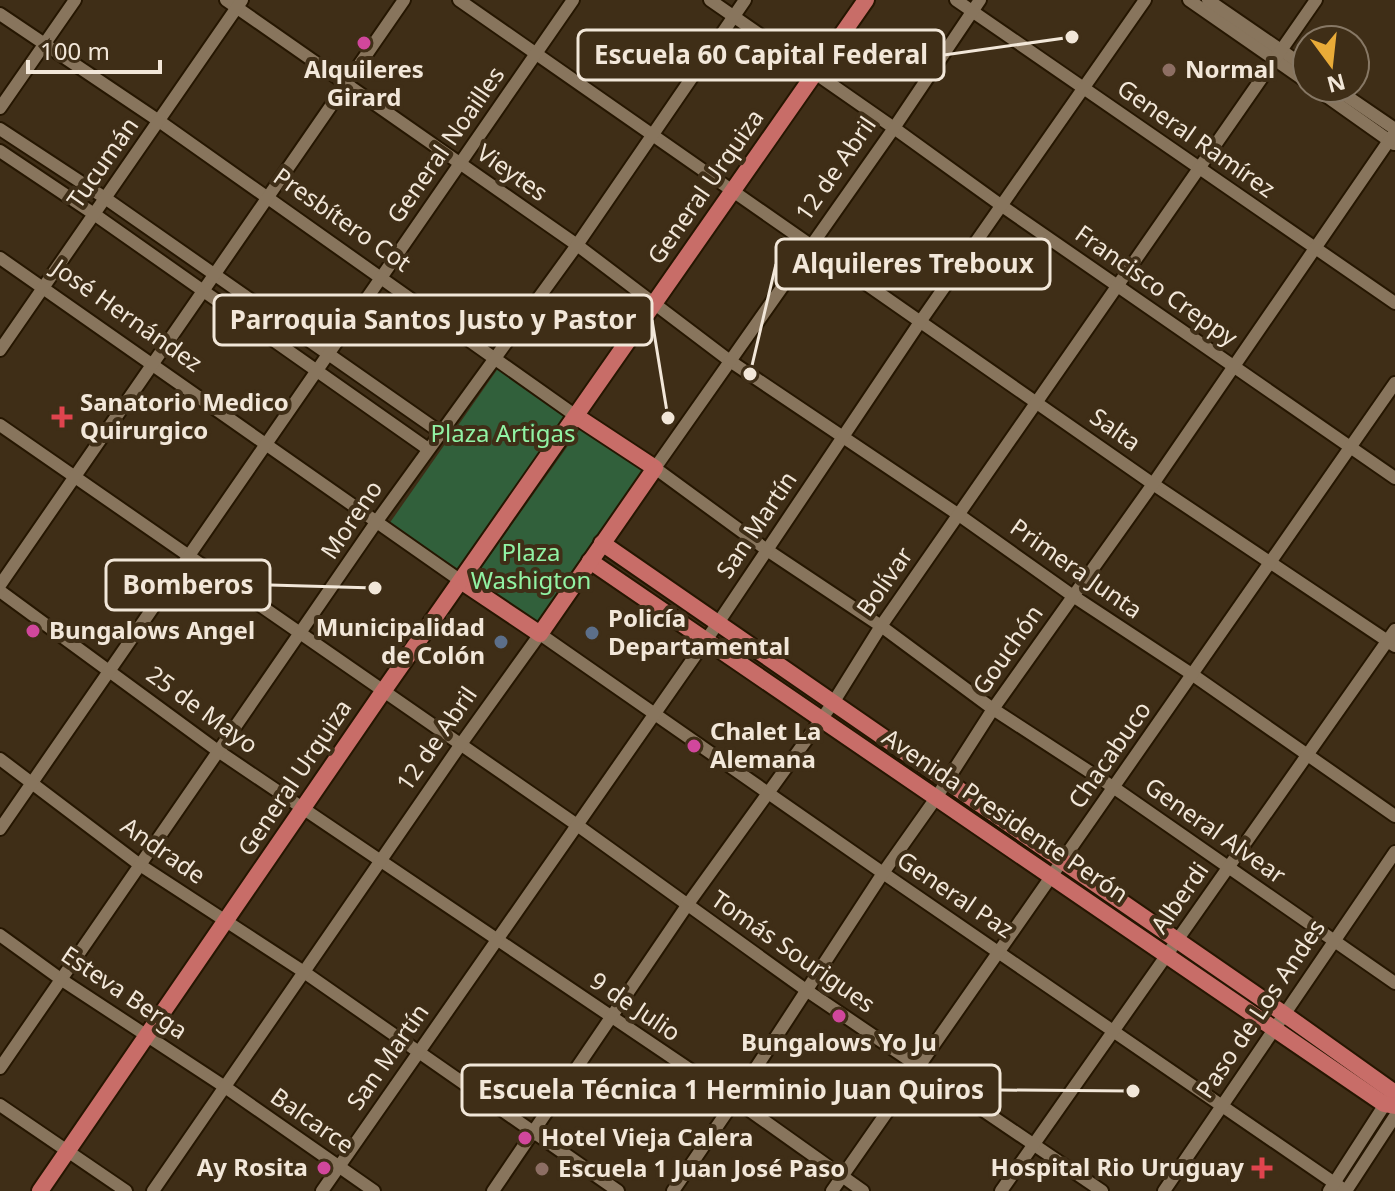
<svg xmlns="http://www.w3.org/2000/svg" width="1395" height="1191" font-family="'Noto Sans',sans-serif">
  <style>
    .park { fill: #31603b }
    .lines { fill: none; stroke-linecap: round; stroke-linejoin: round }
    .minor-casing { stroke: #251601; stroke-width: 16 }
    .major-casing { stroke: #251601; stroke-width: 20 }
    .minor { stroke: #88755d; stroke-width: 12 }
    .major { stroke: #c86d68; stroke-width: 16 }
    .hotel-dot { fill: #d1479c; stroke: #3f2e17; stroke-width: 3 }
    .education-dot { fill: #8d6e63; stroke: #3f2e17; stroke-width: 3 }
    .health-dot { fill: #e0444e; stroke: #3f2e17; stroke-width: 3 }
    .service-dot { fill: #5c6f8a; stroke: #3f2e17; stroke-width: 3 }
    .labels { text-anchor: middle; stroke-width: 8; stroke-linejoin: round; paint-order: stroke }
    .poi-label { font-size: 24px; font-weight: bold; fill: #f2e7d9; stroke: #3f2e17; text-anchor: start }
    .street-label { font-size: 24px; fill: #f2e7d9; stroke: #3f2e17 }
    .park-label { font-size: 24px; fill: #91f3a4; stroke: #3f2e17 }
    .leader { fill: none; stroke: #f2e7d9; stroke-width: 3 }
    .callout-dot { fill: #f2e7d9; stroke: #3f2e17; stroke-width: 3 }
    .callout { fill: #3f2e17; stroke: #f2e7d9; stroke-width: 3 }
    .callout-label { font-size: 26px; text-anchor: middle; font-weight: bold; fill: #f2e7d9 }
  </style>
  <rect width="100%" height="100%" fill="#3f2e17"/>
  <!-- park -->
  <g class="park">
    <path d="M499 367 568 416 458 569 389 524Z"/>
    <path d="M584 423 647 469 539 627 474 578Z"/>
  </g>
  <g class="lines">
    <defs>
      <g id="minor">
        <path d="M226 0 577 245 730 361 959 515 1073 596 1193 675 1395 816"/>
        <path d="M459 0 1153 484 1395 646"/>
        <path d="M710 0 894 128 1002 206 1395 478"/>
        <path d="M956 0 1395 303"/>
        <path d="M980 0 894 128 655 468 767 550 881 626 993 709 1113 787 1395 983"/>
        <path d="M1189 0 1307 82"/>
        <path d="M1208 0 1307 68"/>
        <path d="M0 14 159 121 576 416"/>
        <path d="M1315 88 1394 144"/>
        <path d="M1335 88 1395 129"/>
        <path d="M0 108 75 0"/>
        <path d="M0 129 105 198 440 432"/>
        <path d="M0 151 94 214 428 449"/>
        <path d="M0 258 461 581"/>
        <path d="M0 350 242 0"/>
        <path d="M0 425 577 825 806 990 1102 1191"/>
        <path d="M0 585 404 0"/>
        <path d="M0 591 218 751 735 1100 863 1191"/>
        <path d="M0 759 140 865 304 972 618 1191"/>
        <path d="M0 829 573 0"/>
        <path d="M0 935 62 980 225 1087 374 1191"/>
        <path d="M0 1068 377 521 577 245 745 0"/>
        <path d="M0 1105 126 1191"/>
        <path d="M153 1191 461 744 540 634 883 873 1346 1191"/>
        <path d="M322 1191 718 623 920 322 1145 0"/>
        <path d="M493 1191 688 904 833 703 881 626 1316 0"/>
        <path d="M673 1191 735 1100 883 873 936 798 993 709 1153 484 1395 132"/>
        <path d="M832 1191 1395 383"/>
        <path d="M1001 1191 1395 630"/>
        <path d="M1164 1191 1395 852"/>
        <path d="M1329 1191 1389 1098"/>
        <path d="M1346 1191 1395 1116"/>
      </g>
      <g id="major">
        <path d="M602 543 1284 1014 1395 1093"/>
        <path d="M590 561 1384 1104 1395 1106"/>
        <path d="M461 581 540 634 655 468 576 416"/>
        <path d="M40 1191 382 693 866 0"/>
      </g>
    </defs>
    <!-- minor casing -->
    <use href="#minor" class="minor-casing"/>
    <!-- major casing -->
    <use href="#major" class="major-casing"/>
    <!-- minor -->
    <use href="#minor" class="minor"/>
    <!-- major -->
    <use href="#major" class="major"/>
  </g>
  <!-- markers -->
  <g class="hotel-dot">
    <circle cx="364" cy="43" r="8"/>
    <circle cx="33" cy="631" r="8"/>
    <circle cx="694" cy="746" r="8"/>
    <circle cx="839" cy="1016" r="8"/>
    <circle cx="525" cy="1138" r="8"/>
    <circle cx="324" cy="1168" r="8"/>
  </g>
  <g class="education-dot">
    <circle cx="1169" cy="70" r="8"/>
    <circle cx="542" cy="1169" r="8"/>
  </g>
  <g class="health-dot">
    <path d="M58 405h8v8h8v8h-8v8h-8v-8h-8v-8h8z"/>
    <path d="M1258 1156h8v8h8v8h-8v8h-8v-8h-8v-8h8z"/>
  </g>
  <g class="service-dot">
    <circle cx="592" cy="633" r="8"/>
    <circle cx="501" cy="642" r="8"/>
  </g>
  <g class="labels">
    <!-- poi labels -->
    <g class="poi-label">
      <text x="364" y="78" text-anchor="middle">Alquileres<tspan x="364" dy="28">Girard</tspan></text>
      <text x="1185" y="78">Normal</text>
      <text x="80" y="411">Sanatorio Medico<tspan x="80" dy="28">Quirurgico</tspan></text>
      <text x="608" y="627">Policía<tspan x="608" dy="28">Departamental</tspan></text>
      <text x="485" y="636" text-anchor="end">Municipalidad<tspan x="485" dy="28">de Colón</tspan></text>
      <text x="49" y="639">Bungalows Angel</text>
      <text x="710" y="740">Chalet La<tspan x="710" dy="28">Alemana</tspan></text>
      <text x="839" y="1051" text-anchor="middle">Bungalows Yo Ju</text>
      <text x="541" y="1146">Hotel Vieja Calera</text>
      <text x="308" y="1176" text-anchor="end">Ay Rosita</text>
      <text x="1244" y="1176" text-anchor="end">Hospital Rio Uruguay</text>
      <text x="558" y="1177">Escuela 1 Juan José Paso</text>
    </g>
    <!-- street labels -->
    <g class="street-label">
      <text transform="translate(1196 139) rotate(35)" y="8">General Ramírez</text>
      <text transform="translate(446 145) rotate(-55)" y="8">General Noailles</text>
      <text transform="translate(103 163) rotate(-55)" y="8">Tucumán</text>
      <text transform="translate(836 169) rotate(-55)" y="8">12 de Abril</text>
      <text transform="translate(512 173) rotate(35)" y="8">Vieytes</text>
      <text transform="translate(706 187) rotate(-55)" y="8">General Urquiza</text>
      <text transform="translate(342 220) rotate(35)" y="8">Presbítero Cot</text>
      <text transform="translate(1156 286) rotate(35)" y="8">Francisco Creppy</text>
      <text transform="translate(127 316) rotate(35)" y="8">José Hernández</text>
      <text transform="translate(1115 430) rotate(35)" y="8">Salta</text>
      <text transform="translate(352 520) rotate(-56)" y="8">Moreno</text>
      <text transform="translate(757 525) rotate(-56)" y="8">San Martín</text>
      <text transform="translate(1076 569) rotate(35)" y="8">Primera Junta</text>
      <text transform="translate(885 582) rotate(-55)" y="8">Bolívar</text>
      <text transform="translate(1008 650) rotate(-55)" y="8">Gouchón</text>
      <text transform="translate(202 710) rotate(36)" y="8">25 de Mayo</text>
      <text transform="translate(437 739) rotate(-55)" y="8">12 de Abril</text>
      <text transform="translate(1110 755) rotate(-55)" y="8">Chacabuco</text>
      <text transform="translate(295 778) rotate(-56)" y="8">General Urquiza</text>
      <text transform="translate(1005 816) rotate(34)" y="8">Avenida Presidente Perón</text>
      <text transform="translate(1215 831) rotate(35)" y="8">General Alvear</text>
      <text transform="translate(163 851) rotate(35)" y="8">Andrade</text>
      <text transform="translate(955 895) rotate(34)" y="8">General Paz</text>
      <text transform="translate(1180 898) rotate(-55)" y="8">Alberdi</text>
      <text transform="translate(793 952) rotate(35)" y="8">Tomás Sourigues</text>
      <text transform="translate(124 993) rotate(34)" y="8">Esteva Berga</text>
      <text transform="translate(635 1007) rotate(34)" y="8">9 de Julio</text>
      <text transform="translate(1261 1009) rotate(-56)" y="8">Paso de Los Andes</text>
      <text transform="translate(388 1057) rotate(-55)" y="8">San Martín</text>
      <text transform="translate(312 1121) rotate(35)" y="8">Balcarce</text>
    </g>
    <!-- park labels -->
    <g class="park-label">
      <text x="503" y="442">Plaza Artigas</text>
      <text x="531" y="561">Plaza<tspan x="531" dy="28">Washigton</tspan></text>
    </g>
  </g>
  <!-- callouts -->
  <path class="leader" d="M1072 37L944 55M750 374L776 264M668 418L652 320M375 588L270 585M1133 1091L1000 1090"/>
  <g class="callout-dot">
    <circle cx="1072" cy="37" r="8"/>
    <circle cx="750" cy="374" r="8"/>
    <circle cx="668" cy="418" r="8"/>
    <circle cx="375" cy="588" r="8"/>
    <circle cx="1133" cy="1091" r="8"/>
  </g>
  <g class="callout">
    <rect x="578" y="30" width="366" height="50" rx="8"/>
    <rect x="776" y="239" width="274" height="50" rx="8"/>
    <rect x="214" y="295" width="438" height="50" rx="8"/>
    <rect x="106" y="560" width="164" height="50" rx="8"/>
    <rect x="462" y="1065" width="538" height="50" rx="8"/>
  </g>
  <g class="callout-label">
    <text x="761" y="64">Escuela 60 Capital Federal</text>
    <text x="913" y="273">Alquileres Treboux</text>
    <text x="433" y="329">Parroquia Santos Justo y Pastor</text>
    <text x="188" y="594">Bomberos</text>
    <text x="731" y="1099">Escuela Técnica 1 Herminio Juan Quiros</text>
  </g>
  <!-- north arrow -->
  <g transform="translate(1331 64) rotate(165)"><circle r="38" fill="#3f2e17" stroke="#877865" stroke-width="2"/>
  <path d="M0-6L14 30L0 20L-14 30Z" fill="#e9ab38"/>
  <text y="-12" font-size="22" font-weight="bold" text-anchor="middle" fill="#f2e7d9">N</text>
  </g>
  <!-- scale -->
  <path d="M28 60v12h132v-12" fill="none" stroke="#f2e7d9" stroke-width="4"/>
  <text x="40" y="60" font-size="24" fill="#f2e7d9" stroke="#3f2e17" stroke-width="6" paint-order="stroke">100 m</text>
</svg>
